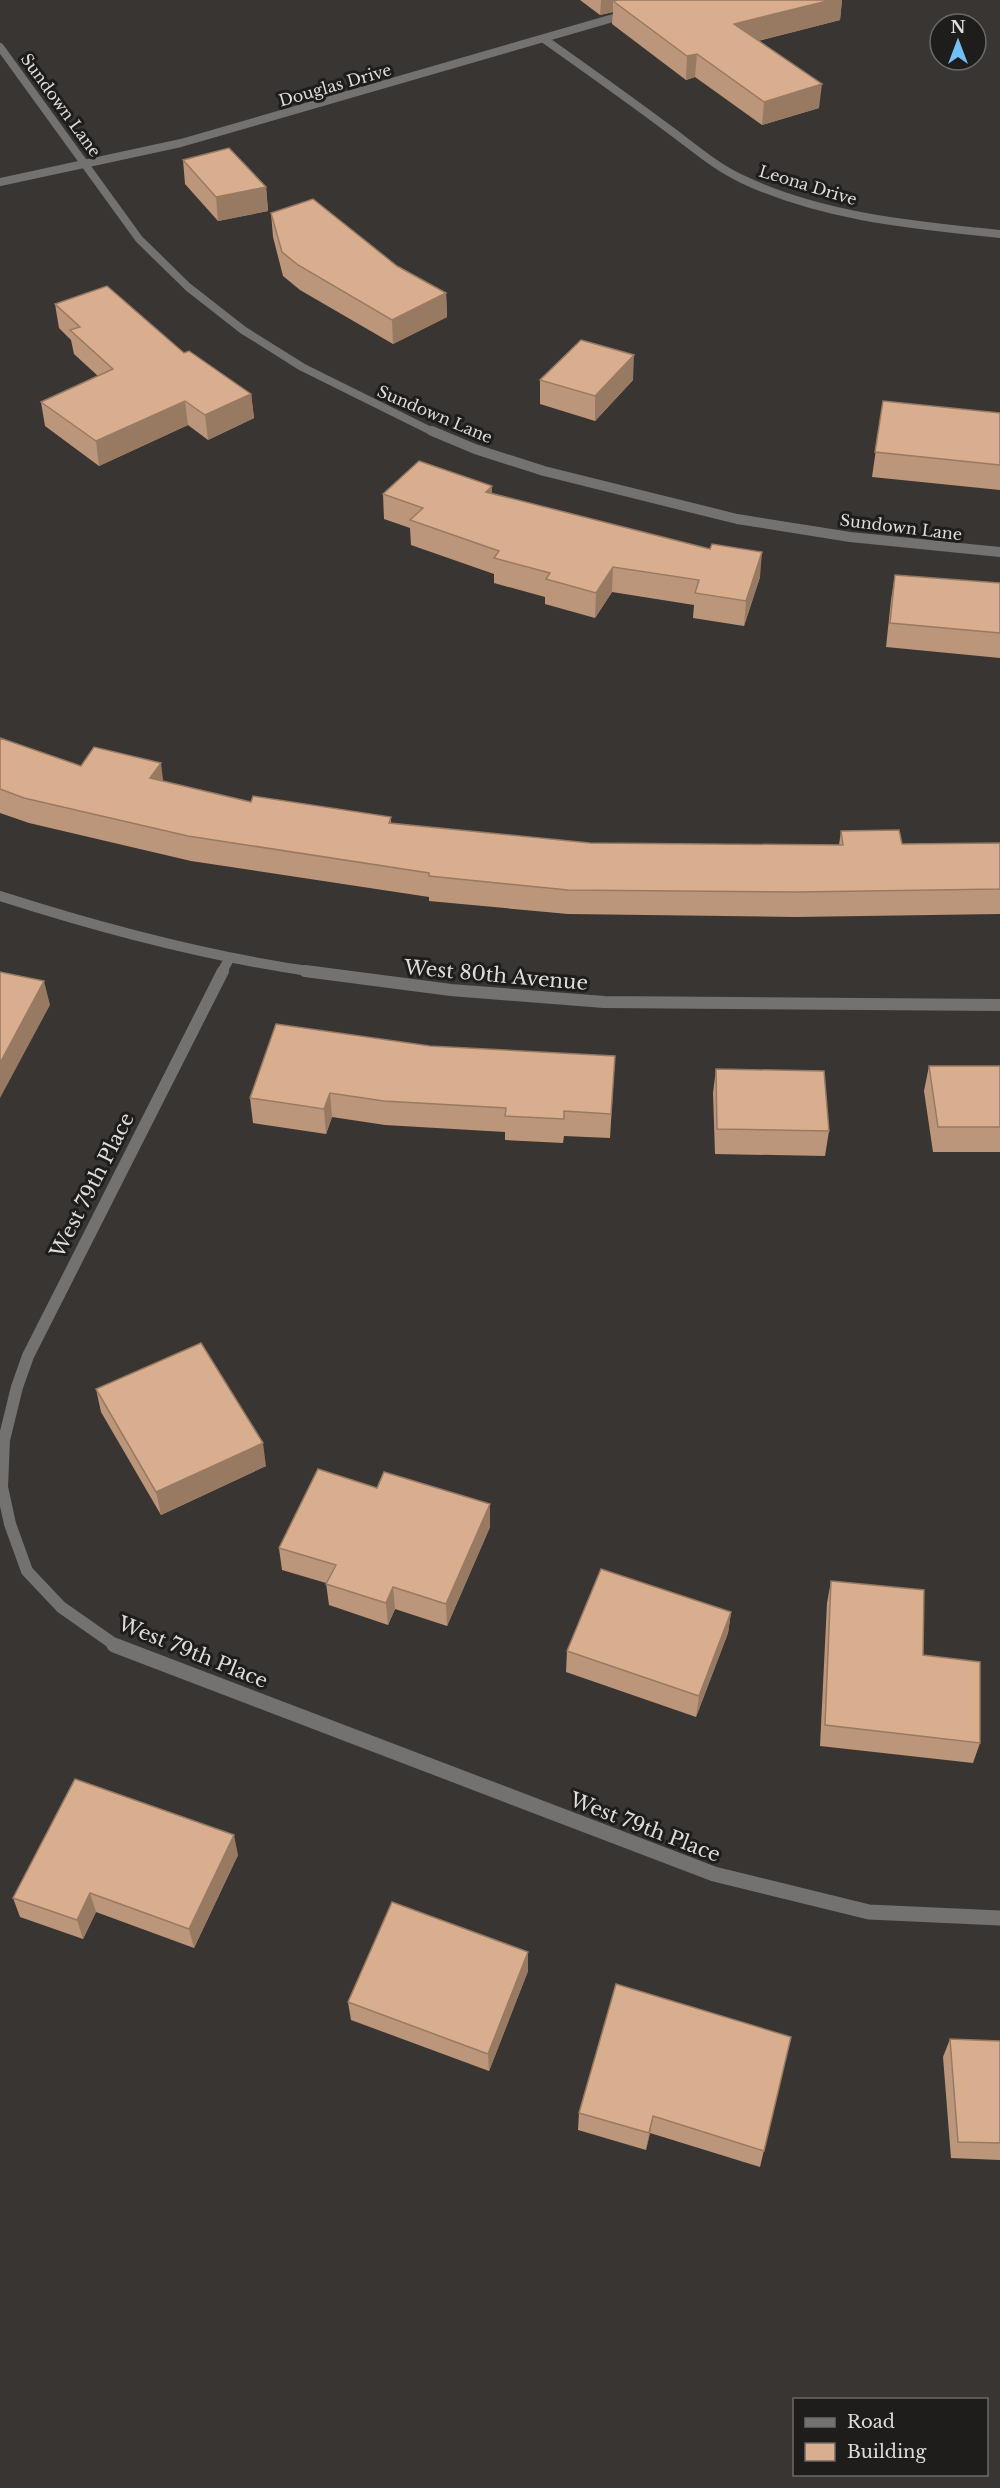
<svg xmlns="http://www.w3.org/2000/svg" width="1000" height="2488" font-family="'Libre Baskerville',serif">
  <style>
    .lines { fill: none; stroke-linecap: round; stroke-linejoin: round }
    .minor-far3 { stroke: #747270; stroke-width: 8 }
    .minor-far2 { stroke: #747270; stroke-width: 10 }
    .minor-far1 { stroke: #747270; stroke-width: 12 }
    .minor { stroke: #747270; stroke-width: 15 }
    .wall { fill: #bb967a }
    .shaded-wall { fill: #987a63 }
    .building { fill: #d9ae8e; stroke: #987a63; stroke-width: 1.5 }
    .labels { text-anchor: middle; stroke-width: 6; stroke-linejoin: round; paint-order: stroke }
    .far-street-label { font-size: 16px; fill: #dedcda; stroke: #1f1d1c }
    .street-label { font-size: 20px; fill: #dedcda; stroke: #1f1d1c }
  </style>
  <rect width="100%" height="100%" fill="#393533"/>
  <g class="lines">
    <!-- minor-far3 -->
    <g class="minor-far3">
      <path d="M544 39C585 68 626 97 666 127 691 145 714 166 742 179 822 217 913 225 1000 234"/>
      <path d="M0 47 139 239 188 287 243 330 302 367 435 433"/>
      <path d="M0 182 181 143 627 14"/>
    </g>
    <!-- minor-far2 -->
    <g class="minor-far2">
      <path d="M432 431 475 449 544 471 737 519 850 537 1000 552"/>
      <path d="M0 896C103 929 208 957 315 972"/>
      <path d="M222 972 229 959"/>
    </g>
    <!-- minor-far1 -->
    <g class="minor-far1">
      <path d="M305 971 451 990 604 1002 1000 1005"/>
      <path d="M118 1647 61 1607 27 1571 10 1524 2 1487 4 1440 17 1387 28 1356 223 971"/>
    </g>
    <!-- minor -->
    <path class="minor" d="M114 1645 714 1874 869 1912 1000 1918"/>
  </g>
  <!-- wall -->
  <g class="wall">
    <path d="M580 0H842L840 20 758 41 819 108 762 125 695 77 686 80 612 24 613 12 600 15Z"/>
    <path d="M183 160 266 187 268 211 218 221 185 184Z"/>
    <path d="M271 213 397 266 446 293 447 317 393 344 300 290 283 276 273 237Z"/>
    <path d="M55 304 184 353 251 394 254 418 208 440 188 425 99 466 45 426 41 402 98 376 74 354 71 340 59 328Z"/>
    <path d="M540 380H633L595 421 540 404Z"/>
    <path d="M883 401 1000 413V490L872 477Z"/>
    <path d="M492 486V494L760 577 744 626 693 618 694 605 612 592 595 618 545 604V597L494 583V574L411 545 410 528 384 519 383 494Z"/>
    <path d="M895 575 1000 583V658L886 647 891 600Z"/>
    <path d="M0 738 81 766 164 781 251 802 391 817V823L590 843 839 845 841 831 902 844 1000 843V914L795 917 568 914 429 901V897L191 861 29 823 0 813Z"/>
    <path d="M430 1046 615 1056 610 1138 564 1136 563 1143 505 1140V1132L385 1125 332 1117 326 1134 253 1123 250 1098Z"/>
    <path d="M929 1066H1000V1152H933L924 1091Z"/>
    <path d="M716 1069 829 1131 825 1156 715 1154 713 1093Z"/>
    <path d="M96 1389 266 1466 161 1515 101 1412Z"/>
    <path d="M490 1527 447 1626 395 1609 388 1625 329 1605 326 1583 282 1570 279 1548Z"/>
    <path d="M831 1581 980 1743 973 1763 820 1746 827 1603Z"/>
    <path d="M731 1612 728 1633 696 1717 566 1672 567 1651Z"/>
    <path d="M238 1855 194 1948 96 1912 83 1939 20 1917 13 1898Z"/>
    <path d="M528 1971 489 2071 351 2020 348 2002Z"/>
    <path d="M791 2037 760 2167 650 2133 646 2150 578 2130 579 2113Z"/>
    <path d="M950 2039 1000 2041V2160L951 2158 943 2057Z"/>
  </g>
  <!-- shaded-wall -->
  <g class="shaded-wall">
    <path d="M601 0H621L613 1V12L600 15Z"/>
    <path d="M831 0H842L840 20 733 47 734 24Z"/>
    <path d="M697 54 695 77 686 80 687 56Z"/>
    <path d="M822 84 819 108 762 125 764 102Z"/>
    <path d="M266 187 268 211 218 221 216 197Z"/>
    <path d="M446 293 447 317 393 344 392 320Z"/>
    <path d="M634 355 633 380 595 421V396Z"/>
    <path d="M251 394 254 418 208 440 205 415Z"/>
    <path d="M185 401 188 425 99 466 96 441Z"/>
    <path d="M492 486V511L486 492Z"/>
    <path d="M762 552 760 577 744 626 746 601Z"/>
    <path d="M613 567 612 592 595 618 596 593Z"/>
    <path d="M161 763 164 788 150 778Z"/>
    <path d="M44 981 50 1005 0 1098V1063Z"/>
    <path d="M330 1093 332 1117 326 1134 324 1109Z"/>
    <path d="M263 1443 266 1466 161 1515 156 1492Z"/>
    <path d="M490 1504V1527L447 1626 446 1604Z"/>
    <path d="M393 1587 395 1609 388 1625 386 1603Z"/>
    <path d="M731 1612 728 1633 696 1717 699 1696Z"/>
    <path d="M234 1835 238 1855 194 1948 189 1929Z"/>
    <path d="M90 1893 96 1912 83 1939 77 1920Z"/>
    <path d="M528 1952V1971L489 2071 488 2054Z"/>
    <path d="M653 2116 650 2133 646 2150 649 2133Z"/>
  </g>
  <!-- building -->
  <g class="building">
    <path d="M618 0H831L734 24 822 84 764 102 697 54 687 56 613 1Z"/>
    <path d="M229 148 266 187 216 197 183 160Z"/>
    <path d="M313 199 397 266 446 293 392 320 298 265 282 252 271 213Z"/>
    <path d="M107 286 184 353 189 351 251 394 205 415 185 401 96 441 41 402 113 369 70 330 80 327 55 304Z"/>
    <path d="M581 340 634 355 595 396 540 380Z"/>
    <path d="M883 401 1000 413V465L875 452Z"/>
    <path d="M419 461 492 486 486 492 710 549 712 544 762 552 746 601 695 593 699 580 613 567 596 593 546 579 550 573 494 558 499 551 410 520 423 508 383 494Z"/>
    <path d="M895 575 1000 583V633L890 623Z"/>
    <path d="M0 738 81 766 94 747 161 763 150 778 251 802 253 796 391 817 389 823 590 843 843 845 841 831 899 830 902 844 1000 843V889L798 892 568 890 429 876V873L188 836 24 798 0 789Z"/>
    <path d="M0 972 44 981 0 1063Z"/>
    <path d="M276 1024 430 1046 615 1056 611 1114 564 1111V1119L505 1116 506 1108 384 1101 330 1093 324 1109 250 1098Z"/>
    <path d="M929 1066H1000V1127H938Z"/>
    <path d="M716 1069 824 1071 829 1131 717 1129Z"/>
    <path d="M201 1343 263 1443 156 1492 96 1389Z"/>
    <path d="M318 1469 377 1488 384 1472 490 1504 446 1604 393 1587 386 1603 326 1584 336 1565 279 1548Z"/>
    <path d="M601 1569 731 1612 699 1696 567 1651Z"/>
    <path d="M831 1581 924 1590 923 1655 980 1662V1743L825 1725Z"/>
    <path d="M75 1779 234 1835 189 1929 90 1893 77 1920 13 1898Z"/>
    <path d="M392 1902 528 1952 488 2054 348 2002Z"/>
    <path d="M616 1984 791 2037 764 2151 653 2116 649 2133 579 2113Z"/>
    <path d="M950 2039 1000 2041V2143L958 2142Z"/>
  </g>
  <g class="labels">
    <!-- far-street labels -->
    <g class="far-street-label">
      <text transform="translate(335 85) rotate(-16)" y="6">Douglas Drive</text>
      <text transform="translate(61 105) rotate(54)" y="6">Sundown Lane</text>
      <text transform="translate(808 185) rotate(17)" y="6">Leona Drive</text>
      <text transform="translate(435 414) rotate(23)" y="6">Sundown Lane</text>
      <text transform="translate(901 527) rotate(7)" y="6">Sundown Lane</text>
    </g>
    <!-- street labels -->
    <g class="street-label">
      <text transform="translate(496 975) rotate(5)" y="7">West 80th Avenue</text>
      <text transform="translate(92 1185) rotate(-63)" y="7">West 79th Place</text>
      <text transform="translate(193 1652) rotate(22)" y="7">West 79th Place</text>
      <text transform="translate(645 1827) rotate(21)" y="7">West 79th Place</text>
    </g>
  </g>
  <!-- legend -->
  <rect x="793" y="2398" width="195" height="78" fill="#1f1d1c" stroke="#6b6968" stroke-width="1.5"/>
  <rect x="805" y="2418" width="30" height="9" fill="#747270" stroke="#6b6968" stroke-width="1.5"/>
  <text x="847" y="2428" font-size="18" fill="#dedcda">Road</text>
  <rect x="805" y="2443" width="30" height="18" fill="#d9ae8e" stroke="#6b6968" stroke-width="1.5"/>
  <text x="847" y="2458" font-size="18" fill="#dedcda">Building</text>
  <!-- north arrow -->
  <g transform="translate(958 42)"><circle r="28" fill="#1f1d1c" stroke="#6b6968" stroke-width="1.5"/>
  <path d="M0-4.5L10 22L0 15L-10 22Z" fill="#71c1f4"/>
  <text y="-9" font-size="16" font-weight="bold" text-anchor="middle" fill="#dedcda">N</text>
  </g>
</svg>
